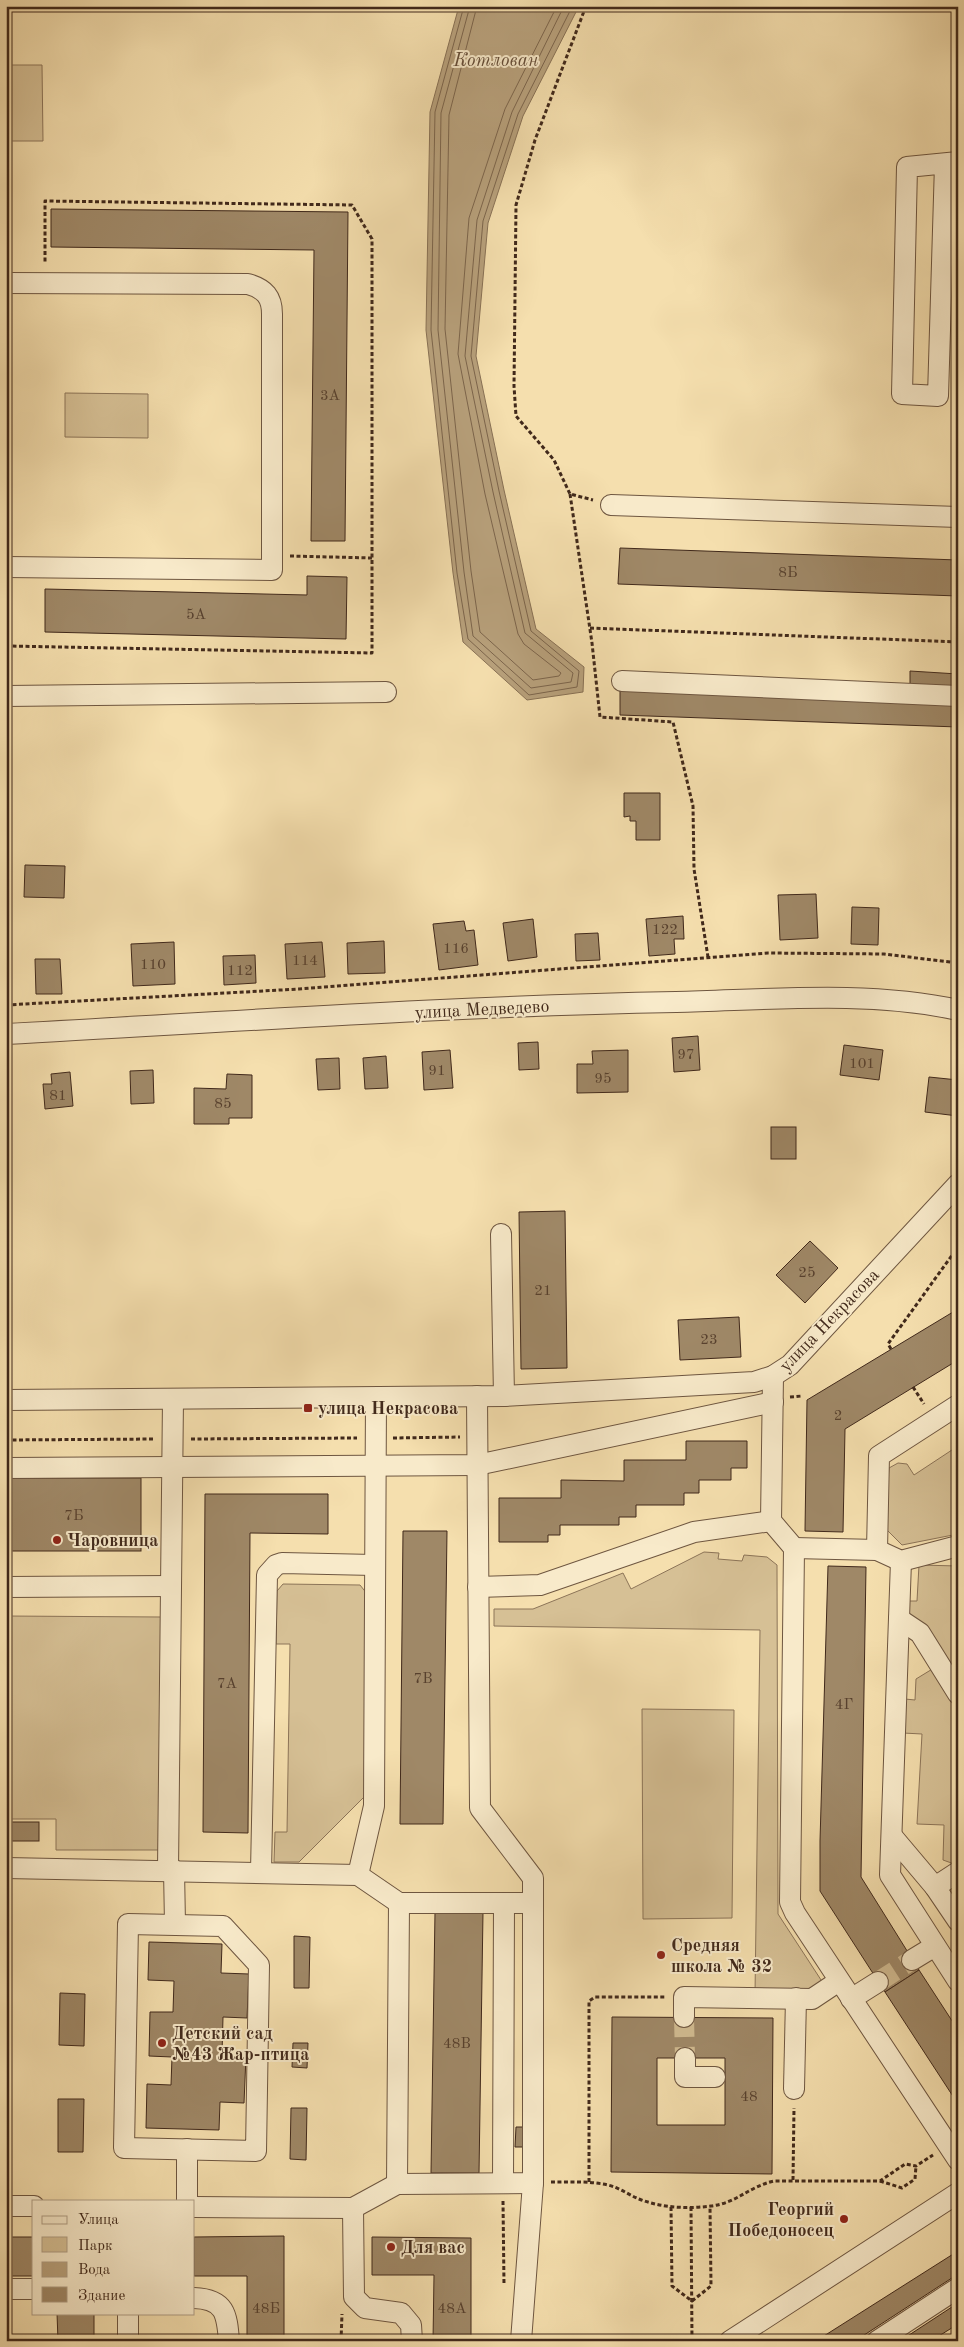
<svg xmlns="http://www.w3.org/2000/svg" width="964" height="2347" font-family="'Old Standard TT',serif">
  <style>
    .green { fill: #d6c095; stroke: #8c7458 }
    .water { fill: #b8a17c; stroke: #887155 }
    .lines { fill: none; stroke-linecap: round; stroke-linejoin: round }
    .shore { stroke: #7c654c; stroke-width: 1 }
    .building { fill: #9f8867; stroke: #41291b; fill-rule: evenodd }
    .minor-tunnel { stroke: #d1bb91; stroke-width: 20; stroke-dasharray: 20 10; stroke-linecap: butt }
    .minor-casing { stroke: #6e5640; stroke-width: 22 }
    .path { stroke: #41291b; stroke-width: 3; stroke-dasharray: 4 2.5; stroke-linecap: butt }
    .minor { stroke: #f8eaca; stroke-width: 20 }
    .poi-dot { fill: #8f2418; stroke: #f8eaca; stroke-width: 2 }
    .labels { text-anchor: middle; stroke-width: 4; stroke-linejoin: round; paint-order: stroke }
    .number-label { font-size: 15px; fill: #58412e }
    .street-label { font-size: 18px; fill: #41291b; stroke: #f8eaca }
    .poi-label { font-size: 18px; font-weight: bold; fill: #41291b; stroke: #f8eaca; text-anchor: start }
    .water-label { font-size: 19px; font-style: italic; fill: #654d38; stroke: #f8eaca }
  </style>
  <rect width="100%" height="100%" fill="#f5dfae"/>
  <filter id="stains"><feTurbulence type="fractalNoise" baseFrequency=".004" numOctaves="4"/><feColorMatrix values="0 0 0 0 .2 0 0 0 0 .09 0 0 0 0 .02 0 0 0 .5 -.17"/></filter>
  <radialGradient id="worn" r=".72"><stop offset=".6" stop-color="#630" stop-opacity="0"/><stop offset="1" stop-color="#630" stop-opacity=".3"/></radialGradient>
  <!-- green -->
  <g class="green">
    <path d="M6 65H42L43 141H6Z"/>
    <path d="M65 393 148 394V438L65 437Z"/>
    <path d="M958 1446V1534L902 1545 884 1527 889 1468 898 1463 907 1464 914 1475Z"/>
    <path d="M704 1552 719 1553 718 1559 742 1561 744 1555 767 1557 777 1565 778 1914 825 1986 810 1996 755 1994 760 1630 494 1626V1609H533L623 1573 631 1589Z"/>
    <path d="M919 1565 958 1566V1680L905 1615 906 1601H917Z"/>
    <path d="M283 1584 360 1585 368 1595 367 1794 299 1862H274L275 1832H287L290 1644H276L277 1591Z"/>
    <path d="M6 1616 161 1617 160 1850H56V1819H6Z"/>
    <path d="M934 1668 958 1707 957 1865 943 1860 944 1825 917 1824 922 1734 903 1733 905 1699 915 1700 916 1679Z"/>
    <path d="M642 1709 734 1710 732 1918 643 1919Z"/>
  </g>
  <!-- water -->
  <path class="water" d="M459 6H575L576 12 523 116 488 223 476 356 504 490 536 629 584 667 583 692 527 700 463 642 453 573 426 330 430 112Z"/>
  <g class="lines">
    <!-- shore -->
    <g class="shore">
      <path d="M464 6 435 112 431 330 457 573 468 639 529 695 577 687 579 671 531 631 499 491 471 356 483 221 518 114 570 11 571 6"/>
      <path d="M470 6 441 113 438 330 464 572 473 636 531 688 571 682 573 673 525 633 493 492 465 356 477 220 512 112 564 6"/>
      <path d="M477 6 449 115 445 329 471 571 480 632 533 680 559 676 561 673 524 644 518 634 485 494 458 354 469 218 505 109 557 6"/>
    </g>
  </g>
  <!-- building -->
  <g class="building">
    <path d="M51 209 348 212 345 541H311L314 250 51 247Z"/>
    <path d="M620 548 958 560V596L618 584Z"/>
    <path d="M307 576 347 577 346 639 45 632V589L307 595Z"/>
    <path d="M910 671 958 674V691L910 688Z"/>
    <path d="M620 690 958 701V727L620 715Z"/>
    <path d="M624 793H660V840H636V821H630V816L624 817Z"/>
    <path d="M25 865 65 866 64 898 24 897Z"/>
    <path d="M816 894 818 938 780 940 778 895Z"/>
    <path d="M852 907 879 908 878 945 851 944Z"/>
    <path d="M683 916 684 939H674L675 954 649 956 646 919Z"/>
    <path d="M533 919 537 957 508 961 503 923Z"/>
    <path d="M464 921 466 931 474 930 478 965 439 970 433 924Z"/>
    <path d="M598 933 600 960 576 961 575 934Z"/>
    <path d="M384 941 385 973 348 974 347 943Z"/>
    <path d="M174 942 175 984 133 986 131 944Z"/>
    <path d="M322 942 325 977 287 979 285 944Z"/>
    <path d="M255 955 256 983 224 985 223 956Z"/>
    <path d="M35 959H60L62 994H36Z"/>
    <path d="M698 1036 700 1070 674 1072 672 1038Z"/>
    <path d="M538 1042 539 1069 519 1070 518 1043Z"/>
    <path d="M844 1045 883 1050 879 1080 840 1075Z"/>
    <path d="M450 1050 453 1088 424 1090 422 1052Z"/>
    <path d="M628 1050V1092L577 1093V1064H593L592 1051Z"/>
    <path d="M386 1056 388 1088 365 1089 363 1058Z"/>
    <path d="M339 1058 340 1089 318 1090 316 1059Z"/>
    <path d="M153 1070 154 1103 131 1104 130 1071Z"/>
    <path d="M70 1072 73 1106 45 1109 43 1084H52L51 1074Z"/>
    <path d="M227 1074 252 1075V1118H229V1124H194V1088L226 1089Z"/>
    <path d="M929 1077 958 1080V1116L925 1112Z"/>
    <rect x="771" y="1127" width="25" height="32"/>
    <path d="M565 1211 567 1368 521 1369 519 1212Z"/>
    <path d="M810 1241 838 1268 805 1303 776 1275Z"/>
    <path d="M958 1309V1360L845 1429 843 1532 805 1531 807 1400Z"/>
    <path d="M739 1317 741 1357 680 1360 678 1320Z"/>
    <path d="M686 1441H747V1468H731V1480H699V1493H684V1505H636V1517H619V1525H560V1535H548V1542H499V1498H561V1480L624 1481V1460H686Z"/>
    <rect x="6" y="1478" width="135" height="73"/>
    <path d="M205 1494H328V1534L250 1533 248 1833 203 1832Z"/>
    <path d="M403 1531H447L443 1824H400Z"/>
    <path d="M828 1566 866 1567 861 1877 919 1970 885 1992 820 1891V1841Z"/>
    <rect x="8" y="1822" width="31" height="19"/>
    <path d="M435 1912H483L479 2173H431Z"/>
    <path d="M294 1936 310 1937 309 1988H294Z"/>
    <path d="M149 1942 222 1944 221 1973 249 1974 247 2018 223 2017 222 2055 246 2056 244 2103 220 2102 219 2130 146 2128 147 2084 171 2085 172 2057 149 2056 150 2012H173L174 1981 148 1980Z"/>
    <path d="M919 1970 958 2030V2104L885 1992Z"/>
    <path d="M60 1993 85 1994 84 2046 59 2045Z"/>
    <path d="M612 2017 773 2018 772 2174 611 2172ZM657 2058H725V2125H657Z"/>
    <path d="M293 2043H308L307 2068 292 2067Z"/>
    <path d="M58 2099H84L83 2152H58Z"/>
    <path d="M291 2108H307L306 2160 290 2159Z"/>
    <path d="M516 2127H529V2147H515Z"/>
    <path d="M284 2236V2341H247V2276H194V2237Z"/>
    <rect x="6" y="2237" width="28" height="39"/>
    <path d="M372 2237 471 2238V2341H433L434 2275H372Z"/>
    <path d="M958 2251V2274L855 2341H816Z"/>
    <path d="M958 2303V2324L931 2341H900Z"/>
    <path d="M57 2313H94V2341H58Z"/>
  </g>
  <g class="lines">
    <!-- minor-tunnel -->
    <g class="minor-tunnel">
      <path d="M878 1982 912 1960"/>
      <path d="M684 2017 685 2058"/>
    </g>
    <defs>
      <g id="minor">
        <path d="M945 164 938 396 902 394 907 167 958 162"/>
        <path d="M6 283 248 284C265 289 272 297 272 314V570L6 567"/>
        <path d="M611 505 958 517"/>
        <path d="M622 681 958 696"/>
        <path d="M6 696 386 692"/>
        <path d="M6 1034C229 1022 453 1006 676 1002 768 1000 867 990 958 1010"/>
        <path d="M501 1234 504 1396"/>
        <path d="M773 1376 771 1521 794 1548 790 1902 795 1913 958 2160"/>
        <path d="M6 1400 504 1396 754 1382 773 1376 790 1365 958 1184"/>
        <path d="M6 1468 477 1465 773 1402"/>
        <path d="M794 1548 877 1550 901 1561 958 1546"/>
        <path d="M877 1550 879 1456 958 1405"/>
        <path d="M901 1561 890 1875 958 1981"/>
        <path d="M6 1587 171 1586"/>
        <path d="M478 1587 540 1585 694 1532 771 1521"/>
        <path d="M899 1619 920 1633 958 1694"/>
        <path d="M892 1836 935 1887 958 1921"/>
        <path d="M6 1868 358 1875 399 1903H533"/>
        <path d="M168 1870 173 1399"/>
        <path d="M174 1870 175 1924"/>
        <path d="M261 1872 267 1575 276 1565 282 1563 374 1565"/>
        <path d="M358 1875 374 1806 376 1398"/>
        <path d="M935 1887 958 1872"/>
        <path d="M128 1924 223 1926 259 1965 256 2151 124 2148Z"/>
        <path d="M912 1960 935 1946"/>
        <path d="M851 1999 878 1982"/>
        <path d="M684 2017V1997L812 1999 839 1981"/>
        <path d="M685 2058V2077H715"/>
        <path d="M794 2089 796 1998"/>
        <path d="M503 2183 504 1903"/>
        <path d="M397 2184 399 1903"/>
        <path d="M187 2201V2149"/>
        <path d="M6 2206H34"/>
        <path d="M194 2207 353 2208 397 2184 533 2183V1878L480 1808 477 1396"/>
        <path d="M353 2208 354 2297 365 2308 401 2313 411 2325 412 2341"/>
        <path d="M6 2289H34"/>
        <path d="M194 2298C225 2299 227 2314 229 2341"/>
        <path d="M128 2313V2341"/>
        <path d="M521 2341 533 2183"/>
        <path d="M730 2341 958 2193"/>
        <path d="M877 2341 958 2288"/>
      </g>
    </defs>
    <!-- minor casing -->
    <use href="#minor" class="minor-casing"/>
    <!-- path -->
    <g class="path">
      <path d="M586 6 535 140 516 205 514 386 516 416 554 460 570 494 593 500"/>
      <path d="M570 494 592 643 600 717 673 722 693 806 694 869 708 957"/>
      <path d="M290 556 372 558"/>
      <path d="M590 628 958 642"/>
      <path d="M6 646 372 653V239L352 205 45 201V264"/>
      <path d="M6 1005 299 989 768 953 884 954 958 963"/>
      <path d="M891 1349 888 1344 958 1247"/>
      <path d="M913 1387 924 1404"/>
      <path d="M790 1397 802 1396"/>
      <path d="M393 1438 460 1437"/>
      <path d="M191 1439 357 1438"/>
      <path d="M6 1440 155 1439"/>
      <path d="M955 1853 958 1844"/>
      <path d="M793 2180 794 2108"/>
      <path d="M880 2181 902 2188 915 2179 916 2166"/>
      <path d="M551 2182C570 2182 590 2181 608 2185 620 2188 629 2195 639 2199 662 2208 688 2209 711 2206 737 2203 748 2187 774 2181H880L905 2164 916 2166 933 2155"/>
      <path d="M589 2182V2001L595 1997H666"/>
      <path d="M503 2201 504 2285"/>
      <path d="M671 2207 672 2286 692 2301 711 2286 710 2207"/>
      <path d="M691 2207 692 2341"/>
      <path d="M341 2341 342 2314"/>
    </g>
    <!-- minor -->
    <use href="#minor" class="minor"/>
  </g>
  <!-- markers -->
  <g class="poi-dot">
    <rect x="303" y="1403" width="10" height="10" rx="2.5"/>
    <circle cx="57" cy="1540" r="5"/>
    <circle cx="661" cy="1955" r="5"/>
    <circle cx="162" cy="2043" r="5"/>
    <circle cx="844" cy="2219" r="5"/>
    <circle cx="391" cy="2247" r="5"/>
  </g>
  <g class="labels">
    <!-- number labels -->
    <g class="number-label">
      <text x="330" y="400">3А</text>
      <text x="788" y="577">8Б</text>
      <text x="196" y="619">5А</text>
      <text x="665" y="934">122</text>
      <text x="456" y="953">116</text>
      <text x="305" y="965">114</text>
      <text x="153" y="969">110</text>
      <text x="240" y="975">112</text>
      <text x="686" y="1059">97</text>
      <text x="862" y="1068">101</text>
      <text x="437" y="1075">91</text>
      <text x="603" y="1083">95</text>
      <text x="58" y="1100">81</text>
      <text x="223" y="1108">85</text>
      <text x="807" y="1277">25</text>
      <text x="543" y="1295">21</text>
      <text x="709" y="1344">23</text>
      <text x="838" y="1420">2</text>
      <text x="74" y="1520">7Б</text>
      <text x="423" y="1683">7В</text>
      <text x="227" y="1688">7А</text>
      <text x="844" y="1709">4Г</text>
      <text x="457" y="2048">48В</text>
      <text x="749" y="2101">48</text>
      <text x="266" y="2313">48Б</text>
      <text x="452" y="2313">48А</text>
    </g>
    <!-- street labels -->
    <g class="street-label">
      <text transform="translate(482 1009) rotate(-3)" y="6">улица Медведево</text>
      <text transform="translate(829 1320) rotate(-46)" y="6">улица Некрасова</text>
    </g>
    <!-- poi labels -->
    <g class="poi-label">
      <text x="318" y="1414">улица Некрасова</text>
      <text x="67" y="1546">Чаровница</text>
      <text x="671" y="1951">Средняя<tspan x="671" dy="21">школа № 32</tspan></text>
      <text x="172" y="2039">Детский сад<tspan x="172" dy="21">№43 Жар-птица</tspan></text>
      <text x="834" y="2215" text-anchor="end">Георгий<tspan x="834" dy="21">Победоносец</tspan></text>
      <text x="401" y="2253">Для вас</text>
    </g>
    <!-- water labels -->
    <g class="water-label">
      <text x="496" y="66">Котлован</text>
    </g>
  </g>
  <!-- margin -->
  <rect width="964" height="2347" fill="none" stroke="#f5dfae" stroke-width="25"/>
  <rect x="8" y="8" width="949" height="2332" fill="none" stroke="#41291b" stroke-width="2.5"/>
  <rect x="12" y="12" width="939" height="2322" fill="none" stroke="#41291b"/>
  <!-- legend -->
  <rect x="32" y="2200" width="162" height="115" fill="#f8eaca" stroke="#af9d84"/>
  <rect x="42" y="2216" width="25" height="8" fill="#f8eaca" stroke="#af9d84"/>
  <text x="78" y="2224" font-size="15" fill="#41291b">Улица</text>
  <rect x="42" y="2237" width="25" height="15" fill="#d6c095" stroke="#af9d84"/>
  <text x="78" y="2250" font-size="15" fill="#41291b">Парк</text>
  <rect x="42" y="2262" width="25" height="15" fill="#b8a17c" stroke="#af9d84"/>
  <text x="78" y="2274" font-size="15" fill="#41291b">Вода</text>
  <rect x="42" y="2287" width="25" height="15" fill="#9f8867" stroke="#af9d84"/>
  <text x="78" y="2300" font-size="15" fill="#41291b">Здание</text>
  <rect width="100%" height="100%" filter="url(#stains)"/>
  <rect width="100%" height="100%" fill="url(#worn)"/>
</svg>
